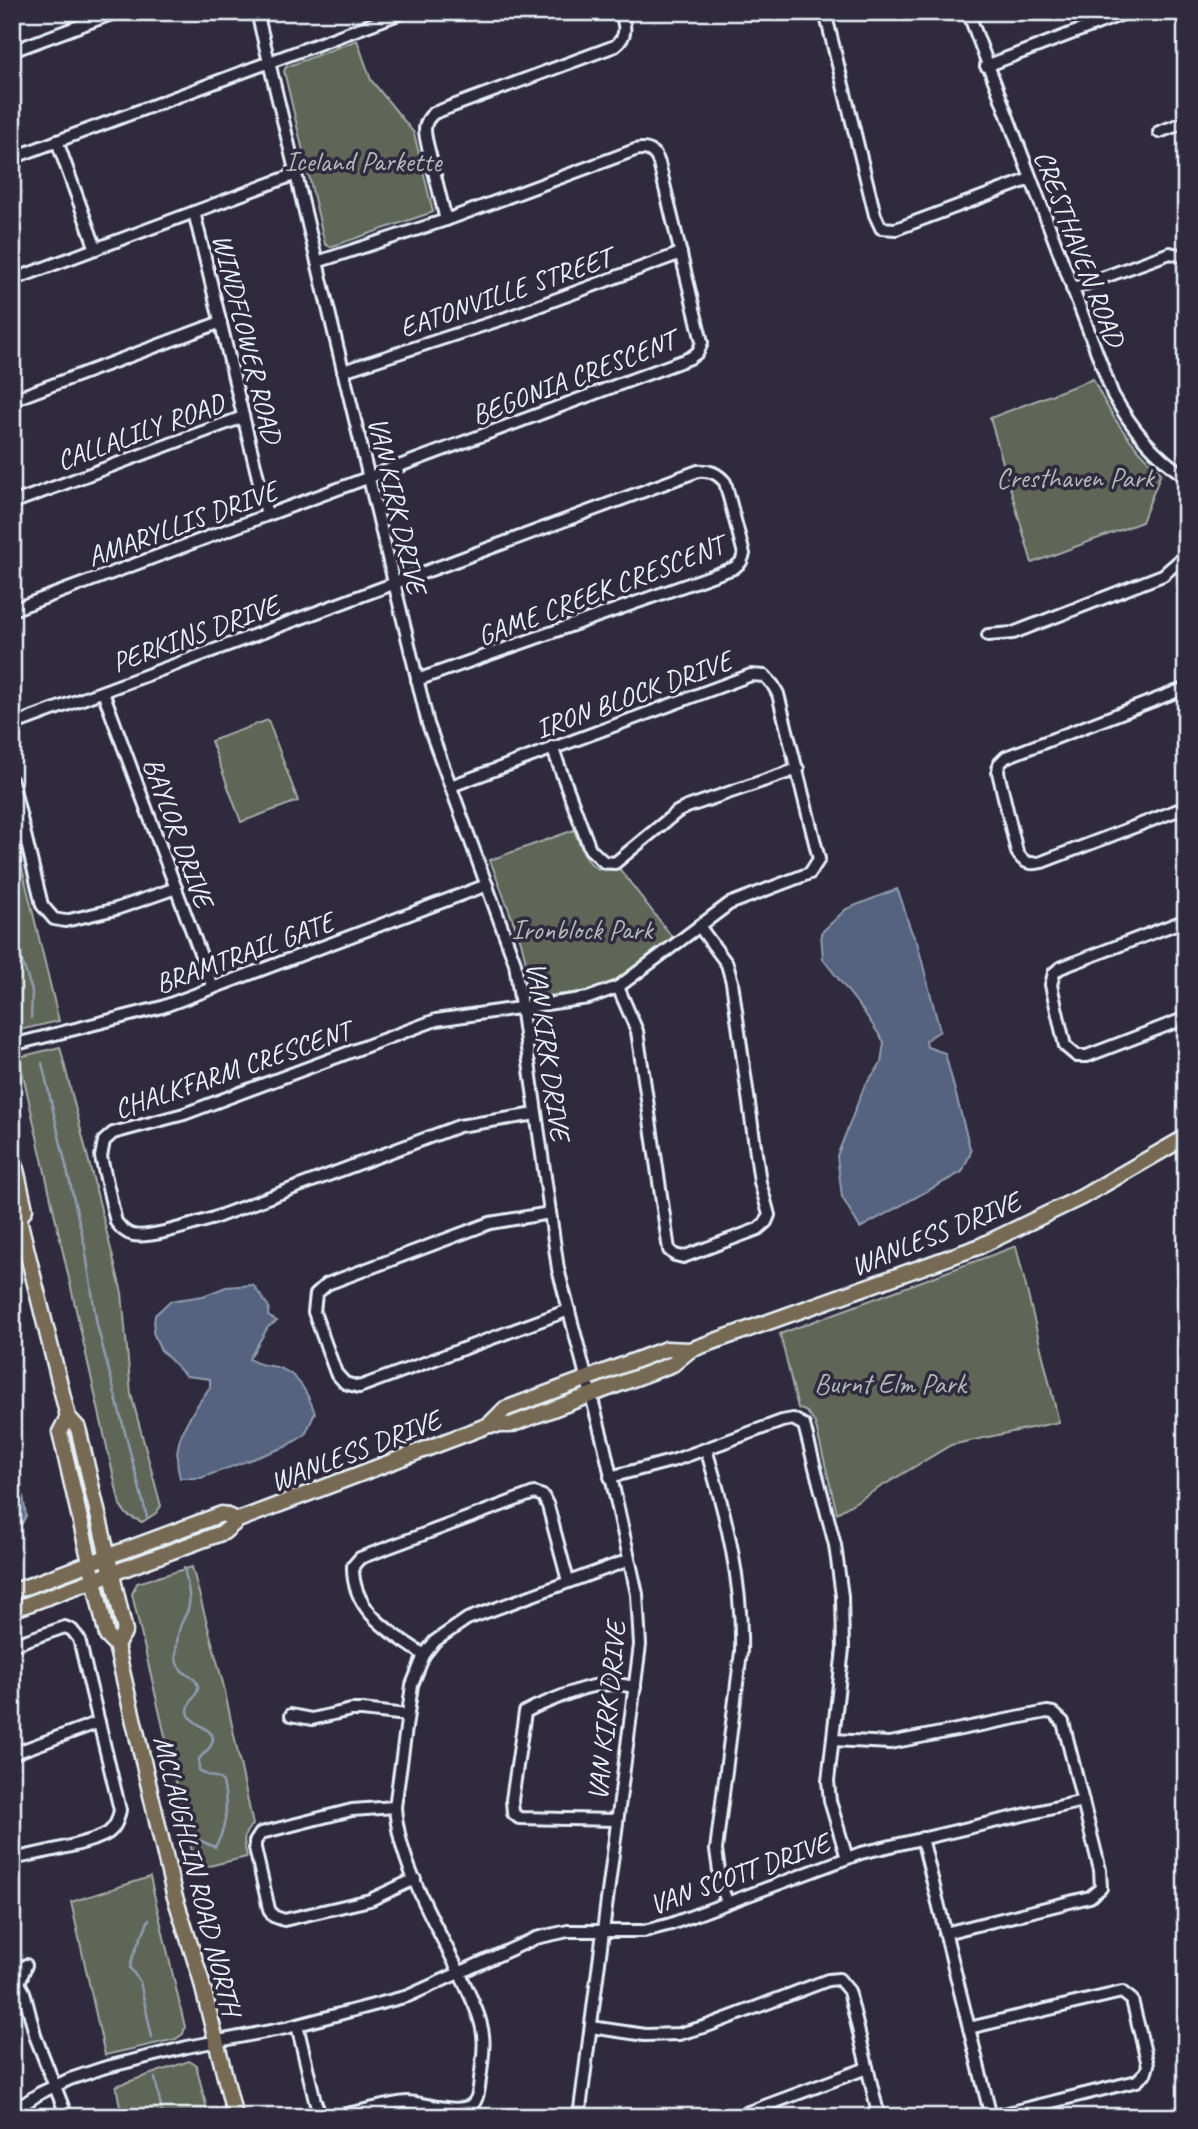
<svg xmlns="http://www.w3.org/2000/svg" width="1198" height="2129" font-family="Caveat,sans-serif">
  <style>
    .green { fill: #5f6659; stroke: #a4aca8; stroke-width: 2 }
    .water { fill: #566480; stroke: #909cb0; stroke-width: 2 }
    .lines { fill: none; stroke-linecap: round; stroke-linejoin: round }
    .stream { stroke: #909cb0; stroke-width: 2.5 }
    .minor-casing { stroke: #e8f1f8; stroke-width: 16 }
    .major-casing { stroke: #e8f1f8; stroke-width: 19 }
    .minor { stroke: #2f2a3d; stroke-width: 10 }
    .major { stroke: #776a54; stroke-width: 14 }
    .labels { text-anchor: middle; stroke-width: 7; stroke-linejoin: round; paint-order: stroke }
    .park-label { font-size: 28px; fill: #b1b9b8; stroke: #2f2a3d }
    .street-label { font-size: 28px; fill: #e8f1f8; stroke: #2f2a3d }
  </style>
  <rect width="100%" height="100%" fill="#2f2a3d"/>
  <filter id="ink" filterUnits="userSpaceOnUse"><feTurbulence type="fractalNoise" baseFrequency=".0143" numOctaves="2"/><feDisplacementMap in="SourceGraphic" scale="14" xChannelSelector="R" yChannelSelector="G"/><feConvolveMatrix kernelMatrix="1 2 1 2 8 2 1 2 1" color-interpolation-filters="sRGB"/></filter>
  <g filter="url(#ink)">
    <!-- green -->
    <g class="green">
      <path d="M357 40 371 80 414 133 433 212 330 247 325 244 284 71 286 67Z"/>
      <path d="M1093 379C1111 418 1130 443 1161 473L1142 522 1032 563 990 418Z"/>
      <path d="M268 720 298 801 241 822 211 741Z"/>
      <path d="M12 826 59 1021 15 1031 12 1029Z"/>
      <path d="M574 830C582 850 590 880 618 867L673 938 611 984 583 992 536 997 534 995 521 942 490 860Z"/>
      <path d="M60 1047 122 1293 131 1394 161 1506 156 1513 142 1522 127 1515 120 1505 19 1057Z"/>
      <path d="M1016 1246 1059 1422 951 1445 837 1513 815 1423 807 1412 798 1408 780 1334Z"/>
      <path d="M192 1567 224 1687 253 1825C241 1833 244 1844 247 1857L196 1869 132 1594 137 1583Z"/>
      <path d="M150 1877 185 2027 183 2034 176 2039 105 2055 71 1902Z"/>
      <path d="M189 2061 196 2065 209 2117H122L116 2086Z"/>
    </g>
    <!-- water -->
    <g class="water">
      <path d="M897 889C906 907 906 926 917 942L940 1031 926 1040 927 1047 945 1053 971 1152 962 1172 860 1228 842 1197 837 1156 864 1087 881 1063 884 1042 864 1012 823 959 821 933 846 909Z"/>
      <path d="M253 1285 269 1307 268 1316 277 1321 268 1327 249 1359C259 1365 265 1365 276 1367 298 1372 308 1394 315 1413L305 1435 285 1447 201 1478H180C169 1442 190 1415 210 1387V1379L186 1376 160 1349 153 1332 155 1315 170 1301 203 1296 226 1287Z"/>
      <path d="M12 1418 26 1516 19 1529 12 1531Z"/>
    </g>
    <g class="lines">
      <!-- stream -->
      <g class="stream">
        <path d="M12 931 32 991 31 1018"/>
        <path d="M42 1063 85 1247 97 1325 147 1517"/>
        <path d="M184 1567C186 1579 191 1594 189 1605 188 1612 186 1614 183 1620 178 1629 176 1646 176 1657 177 1676 196 1674 198 1686 199 1696 188 1700 188 1711 189 1727 223 1728 210 1747 207 1751 202 1755 199 1759V1770C206 1778 216 1774 223 1782 228 1804 227 1828 215 1847L196 1839"/>
        <path d="M149 1919C143 1936 132 1951 130 1968L140 1982 152 2037"/>
        <path d="M155 2078 163 2117"/>
      </g>
      <defs>
        <g id="minor">
          <path d="M257 12 428 724 515 963 558 1269 604 1445 637 1594 640 1645 579 2117"/>
          <path d="M825 12 875 215 881 228 896 229 1030 179"/>
          <path d="M968 12 1113 395C1132 429 1154 455 1186 477"/>
          <path d="M12 51 117 12"/>
          <path d="M986 66 1128 12"/>
          <path d="M1159 132 1186 122"/>
          <path d="M57 141 96 249"/>
          <path d="M12 158 404 12"/>
          <path d="M194 212 267 515"/>
          <path d="M446 220 427 143C424 130 423 122 434 113L615 46C628 36 625 26 621 12"/>
          <path d="M12 280 296 174"/>
          <path d="M1072 289 1170 253 1186 257"/>
          <path d="M343 371 506 318 681 253"/>
          <path d="M12 400 221 322"/>
          <path d="M12 503 243 417"/>
          <path d="M12 610 690 358 698 352 702 342 659 163C655 151 647 147 635 150L446 220 317 262"/>
          <path d="M988 635 1013 633 1163 575 1186 555"/>
          <path d="M1186 688 1006 757 999 764 998 772 1017 852C1023 863 1030 865 1042 862L1186 807"/>
          <path d="M103 692 213 988"/>
          <path d="M12 725 698 471C710 470 717 473 725 482L744 554 741 562 734 568 417 680"/>
          <path d="M552 747 590 849 604 862 615 863 677 812 687 807 798 769"/>
          <path d="M12 781 42 905 54 919 65 921 116 909 176 888"/>
          <path d="M451 786 751 675 765 676 773 685 778 694 819 859 810 873 729 904 618 987 588 998 436 1020 184 1114 113 1133 104 1141 101 1157 116 1222C121 1228 125 1233 133 1235 149 1239 197 1223 214 1218L459 1126 536 1114"/>
          <path d="M1186 920 1060 968 1054 973 1051 985 1065 1046 1077 1056H1087L1186 1018"/>
          <path d="M618 987 637 1031 669 1250 675 1255 683 1257 758 1229 766 1222 769 1215 760 1182 732 982 727 964 699 926"/>
          <path d="M12 1045 162 1007 487 885"/>
          <path d="M550 1213 490 1223 327 1284 316 1294 314 1312 336 1373 345 1383 359 1387 569 1310"/>
          <path d="M706 1449C726 1515 743 1583 741 1652L716 1850 721 1885 727 1902"/>
          <path d="M610 1477 675 1460 782 1421 793 1419 804 1425 835 1545 842 1596 843 1649 828 1781 830 1801 847 1858"/>
          <path d="M12 1645 65 1627 72 1630 79 1639 120 1810C118 1819 116 1827 108 1833 91 1844 34 1854 12 1859"/>
          <path d="M424 1655C391 1632 352 1612 353 1566L360 1558 534 1493 543 1496 548 1506 568 1581"/>
          <path d="M291 1715 312 1719 351 1710H362L407 1715"/>
          <path d="M833 1740 890 1743 1047 1712 1053 1713 1063 1722 1100 1870 1101 1888 1090 1897 945 1933"/>
          <path d="M12 1754 99 1722"/>
          <path d="M395 1807 352 1810 261 1833 255 1842V1848L269 1909 273 1916 284 1920 370 1900 415 1879"/>
          <path d="M617 1820 519 1818 513 1813 512 1800 525 1712 535 1707C571 1693 595 1678 635 1687"/>
          <path d="M922 1838 991 2117"/>
          <path d="M12 1983H19L24 1992 36 2038 67 2117"/>
          <path d="M19 1983 26 1965"/>
          <path d="M297 2025 315 2101C317 2106 318 2112 323 2115 334 2121 389 2102 407 2102 424 2102 469 2119 476 2099 480 2091 479 2081 481 2073 482 2060 485 2048 483 2035 481 2015 469 1994 461 1976 436 1924 399 1865 395 1807L412 1685 424 1655 435 1641 467 1619 629 1560"/>
          <path d="M591 2027 645 2035 679 2034 707 2026 828 1980 839 1979 849 1991 879 2117"/>
          <path d="M969 2028 1122 1992 1132 2000 1148 2065 1146 2072 1137 2081 991 2117"/>
          <path d="M12 2112 40 2093 70 2079 103 2068 187 2047 286 2028 408 1996 536 1938 568 1931H644L671 1924 861 1853 1083 1801"/>
          <path d="M735 2117 867 2068"/>
        </g>
        <g id="major">
          <path d="M12 1151 25 1209 19 1219"/>
          <path d="M12 1213 19 1219 68 1417 78 1428 125 1631 116 1645"/>
          <path d="M68 1417 60 1432 107 1636 116 1645 174 1894 200 1976 235 2117"/>
          <path d="M489 1425 505 1409 666 1349 690 1350"/>
          <path d="M12 1592 222 1514 238 1520"/>
          <path d="M12 1610 224 1532 238 1520 489 1425H510L673 1364 690 1350 978 1247 1082 1197 1186 1137"/>
        </g>
      </defs>
      <!-- minor casing -->
      <use href="#minor" class="minor-casing"/>
      <!-- major casing -->
      <use href="#major" class="major-casing"/>
      <!-- minor -->
      <use href="#minor" class="minor"/>
      <!-- major -->
      <use href="#major" class="major"/>
    </g>
  </g>
  <g class="labels">
    <!-- park labels -->
    <g class="park-label">
      <text x="363" y="171">Iceland Parkette</text>
      <text x="1075" y="487">Cresthaven Park</text>
      <text x="582" y="939">Ironblock Park</text>
      <text x="890" y="1393">Burnt Elm Park</text>
    </g>
    <!-- street labels -->
    <g class="street-label">
      <text transform="translate(1080 248) rotate(69)" y="10">CRESTHAVEN ROAD</text>
      <text transform="translate(505 292) rotate(-19)" y="10">EATONVILLE STREET</text>
      <text transform="translate(248 338) rotate(76)" y="10">WINDFLOWER ROAD</text>
      <text transform="translate(573 377) rotate(-21)" y="10">BEGONIA CRESCENT</text>
      <text transform="translate(140 431) rotate(-20)" y="10">CALLALILY ROAD</text>
      <text transform="translate(398 505) rotate(77)" y="10">VAN KIRK DRIVE</text>
      <text transform="translate(182 523) rotate(-20)" y="10">AMARYLLIS DRIVE</text>
      <text transform="translate(600 590) rotate(-21)" y="10">GAME CREEK CRESCENT</text>
      <text transform="translate(195 633) rotate(-20)" y="10">PERKINS DRIVE</text>
      <text transform="translate(633 694) rotate(-20)" y="10">IRON BLOCK DRIVE</text>
      <text transform="translate(179 832) rotate(70)" y="10">BAYLOR DRIVE</text>
      <text transform="translate(244 952) rotate(-20)" y="10">BRAMTRAIL GATE</text>
      <text transform="translate(549 1051) rotate(82)" y="10">VAN KIRK DRIVE</text>
      <text transform="translate(232 1069) rotate(-19)" y="10">CHALKFARM CRESCENT</text>
      <text transform="translate(935 1233) rotate(-22)" y="10">WANLESS DRIVE</text>
      <text transform="translate(355 1450) rotate(-21)" y="10">WANLESS DRIVE</text>
      <text transform="translate(606 1711) rotate(-84)" y="10">VAN KIRK DRIVE</text>
      <text transform="translate(739 1873) rotate(-20)" y="10">VAN SCOTT DRIVE</text>
      <text transform="translate(198 1875) rotate(76)" y="10">MCLAUGHLIN ROAD NORTH</text>
    </g>
  </g>
  <!-- margin -->
  <rect width="1198" height="2129" fill="none" stroke="#2f2a3d" stroke-width="42"/>
  <rect x="21" y="21" width="1156" height="2087" fill="none" stroke="#e8f1f8" stroke-width="2.5" filter="url(#ink)"/>
</svg>
